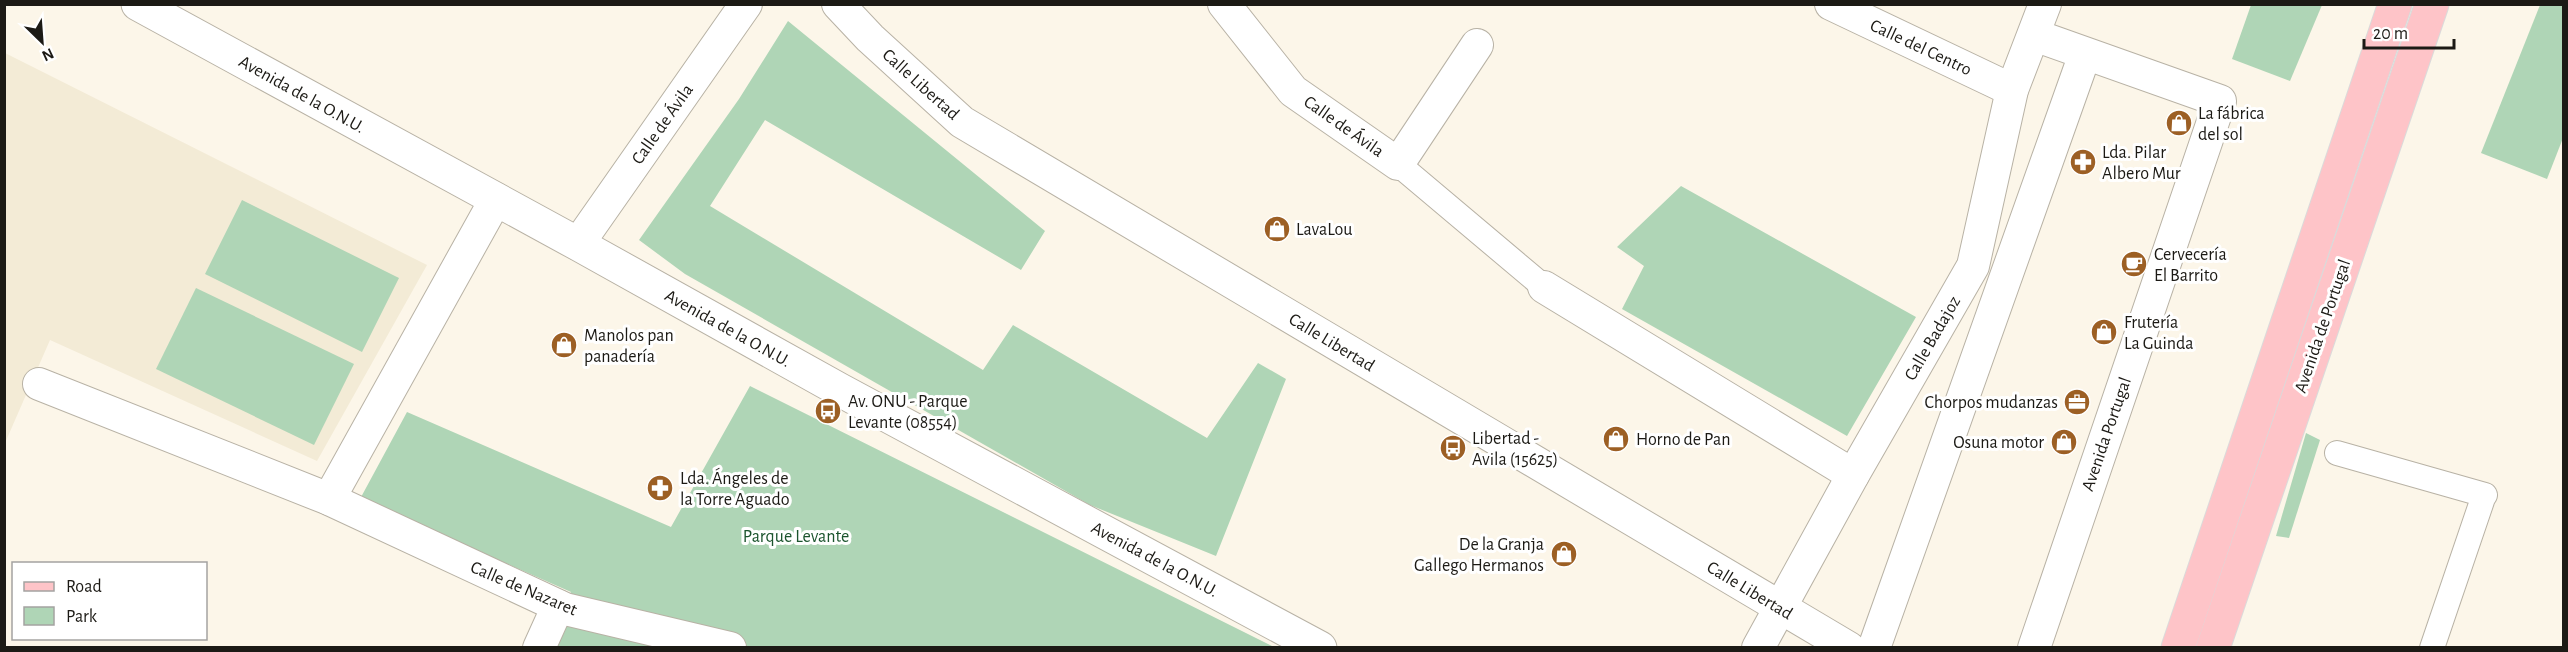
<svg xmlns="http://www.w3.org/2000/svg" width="2568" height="652" font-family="'Alegreya Sans',sans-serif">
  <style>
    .built { fill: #f3ebd6 }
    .green { fill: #afd5b6 }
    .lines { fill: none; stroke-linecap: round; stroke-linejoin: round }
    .pedestrian-casing { stroke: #b8b2a5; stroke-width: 26 }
    .minor-casing { stroke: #b8b2a5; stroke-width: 34 }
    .tertiary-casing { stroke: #b8b2a5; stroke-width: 35 }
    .primary-casing { stroke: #dbdada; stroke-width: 35 }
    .pedestrian { stroke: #fff; stroke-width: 24 }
    .minor { stroke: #fff; stroke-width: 32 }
    .tertiary { stroke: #fff; stroke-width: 33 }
    .primary { stroke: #fec4c8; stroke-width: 33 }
    .labels { text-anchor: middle; stroke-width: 6; stroke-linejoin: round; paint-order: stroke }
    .street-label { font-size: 18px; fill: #1c1a15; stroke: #fff }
    .poi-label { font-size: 18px; fill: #1c1a15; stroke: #fff; text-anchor: start }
    .park-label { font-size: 18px; fill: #1b542d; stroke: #fff }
  </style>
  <rect width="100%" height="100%" fill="#fcf6e9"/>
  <!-- built -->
  <path class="built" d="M5 53 427 265 317 461 50 340 5 443Z"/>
  <!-- green -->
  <g class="green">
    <path d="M2251 5H2322L2290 81 2232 59Z"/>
    <path d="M2540 5H2564L2563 138 2547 179 2481 153Z"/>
    <path d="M788 21 1045 231 1021 270 765 120 710 206 983 370 1013 325 1207 438 1258 363 1286 379 1216 556 1090 505 685 274 639 240 739 99Z"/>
    <path d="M1681 186 1916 317 1847 436 1622 309 1644 266 1617 247Z"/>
    <path d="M242 200 399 278 362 352 205 274Z"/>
    <path d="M196 288 354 364 314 445 156 369Z"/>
    <path d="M750 386 1274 647H547L571 592 360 499 407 412 671 527Z"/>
    <path d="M2306 433 2320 440 2289 538 2276 536Z"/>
  </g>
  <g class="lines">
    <defs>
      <g id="pedestrian">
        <path d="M1398 164 1544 287"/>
        <path d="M2337 453 2485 495"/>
        <path d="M2432 648 2482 501"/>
      </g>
      <g id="minor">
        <path d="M838 4 870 38 962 122 1849 648"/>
        <path d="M1224 4 1293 91 1398 164 1477 45"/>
        <path d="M1831 4 2012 90"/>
        <path d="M578 244 746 4"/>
        <path d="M1544 287 1853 475"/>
        <path d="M39 384 329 499 565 609 730 648"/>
        <path d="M329 499 496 199"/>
        <path d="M539 648 558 606"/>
        <path d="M1758 648 1853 475 1973 266 2012 90 2045 4"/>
        <path d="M1874 648 2085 54"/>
        <path d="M2034 648 2220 101 2034 35"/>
      </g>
      <path id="tertiary" d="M138 4 578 244 840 390 1320 648"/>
      <g id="primary">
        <path d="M2178 648 2395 4"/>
        <path d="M2213 648 2432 4"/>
      </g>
    </defs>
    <!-- pedestrian casing -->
    <use href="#pedestrian" class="pedestrian-casing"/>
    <!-- minor casing -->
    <use href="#minor" class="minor-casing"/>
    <!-- tertiary casing -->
    <use href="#tertiary" class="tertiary-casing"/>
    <!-- primary casing -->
    <use href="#primary" class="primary-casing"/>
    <!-- pedestrian -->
    <use href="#pedestrian" class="pedestrian"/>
    <!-- minor -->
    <use href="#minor" class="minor"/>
    <!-- tertiary -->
    <use href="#tertiary" class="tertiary"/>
    <!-- primary -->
    <use href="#primary" class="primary"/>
  </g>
  <!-- icons -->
  <defs>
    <symbol id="shop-disc" viewBox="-11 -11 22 22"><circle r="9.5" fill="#9c5f24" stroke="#fff"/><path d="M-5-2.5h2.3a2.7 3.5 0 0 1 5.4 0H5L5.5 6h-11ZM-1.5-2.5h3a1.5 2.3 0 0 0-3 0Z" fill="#fff"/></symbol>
    <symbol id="pharmacy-disc" viewBox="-11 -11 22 22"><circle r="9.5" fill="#9c5f24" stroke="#fff"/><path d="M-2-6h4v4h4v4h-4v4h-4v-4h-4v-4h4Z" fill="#fff"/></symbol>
    <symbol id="cafe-disc" viewBox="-11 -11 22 22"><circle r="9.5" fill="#9c5f24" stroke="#fff"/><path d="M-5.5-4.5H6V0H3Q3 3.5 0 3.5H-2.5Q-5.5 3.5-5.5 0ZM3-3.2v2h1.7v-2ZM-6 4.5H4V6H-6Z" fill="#fff"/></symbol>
    <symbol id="office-disc" viewBox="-11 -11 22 22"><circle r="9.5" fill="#9c5f24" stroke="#fff"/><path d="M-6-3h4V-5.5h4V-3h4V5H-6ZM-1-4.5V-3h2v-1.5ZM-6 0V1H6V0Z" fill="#fff"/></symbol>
    <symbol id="bus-disc" viewBox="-11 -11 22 22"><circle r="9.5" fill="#9c5f24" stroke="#fff"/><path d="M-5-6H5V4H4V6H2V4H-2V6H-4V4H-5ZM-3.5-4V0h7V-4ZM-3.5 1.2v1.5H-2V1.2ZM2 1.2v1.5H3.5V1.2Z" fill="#fff"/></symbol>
  </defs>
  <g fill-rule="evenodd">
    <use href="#shop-disc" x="2164" y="108" width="30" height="30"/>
    <use href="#pharmacy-disc" x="2068" y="147" width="30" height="30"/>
    <use href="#shop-disc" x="1262" y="214" width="30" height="30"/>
    <use href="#cafe-disc" x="2119" y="249" width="30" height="30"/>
    <use href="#shop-disc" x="2089" y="317" width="30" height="30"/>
    <use href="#shop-disc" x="549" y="330" width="30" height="30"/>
    <use href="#office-disc" x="2062" y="387" width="30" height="30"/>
    <use href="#bus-disc" x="813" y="396" width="30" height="30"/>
    <use href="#shop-disc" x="1601" y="424" width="30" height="30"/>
    <use href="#shop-disc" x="2049" y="427" width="30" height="30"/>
    <use href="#bus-disc" x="1438" y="433" width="30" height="30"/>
    <use href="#pharmacy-disc" x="645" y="473" width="30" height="30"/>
    <use href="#shop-disc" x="1549" y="539" width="30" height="30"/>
  </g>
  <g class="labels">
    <!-- street labels -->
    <g class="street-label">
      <text transform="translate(1921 47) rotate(25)" y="6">Calle del Centro</text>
      <text transform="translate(921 84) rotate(42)" y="6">Calle Libertad</text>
      <text transform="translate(302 94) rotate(29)" y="6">Avenida de la O.N.U.</text>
      <text transform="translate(662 124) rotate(-55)" y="6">Calle de Ávila</text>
      <text transform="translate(1344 126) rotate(35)" y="6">Calle de Ávila</text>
      <text transform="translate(2322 326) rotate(-71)" y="6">Avenida de Portugal</text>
      <text transform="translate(728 328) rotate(29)" y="6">Avenida de la O.N.U.</text>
      <text transform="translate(1932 338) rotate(-60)" y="6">Calle Badajoz</text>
      <text transform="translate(1332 342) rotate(31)" y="6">Calle Libertad</text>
      <text transform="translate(2106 434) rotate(-71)" y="6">Avenida Portugal</text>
      <text transform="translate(1155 559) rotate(28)" y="6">Avenida de la O.N.U.</text>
      <text transform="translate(524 588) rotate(23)" y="6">Calle de Nazaret</text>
      <text transform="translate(1750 590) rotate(31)" y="6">Calle Libertad</text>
    </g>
    <!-- poi labels -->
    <g class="poi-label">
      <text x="2198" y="119">La fábrica<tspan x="2198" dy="21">del sol</tspan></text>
      <text x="2102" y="158">Lda. Pilar<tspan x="2102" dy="21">Albero Mur</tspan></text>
      <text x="1296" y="235">LavaLou</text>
      <text x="2154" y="260">Cervecería<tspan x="2154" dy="21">El Barrito</tspan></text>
      <text x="2124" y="328">Frutería<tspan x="2124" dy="21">La Guinda</tspan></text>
      <text x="584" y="341">Manolos pan<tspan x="584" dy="21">panadería</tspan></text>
      <text x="848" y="407">Av. ONU - Parque<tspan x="848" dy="21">Levante (08554)</tspan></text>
      <text x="2058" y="408" text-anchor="end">Chorpos mudanzas</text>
      <text x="1472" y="444">Libertad -<tspan x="1472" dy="21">Avila (15625)</tspan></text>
      <text x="1636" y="445">Horno de Pan</text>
      <text x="2044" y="448" text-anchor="end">Osuna motor</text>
      <text x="680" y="484">Lda. Ángeles de<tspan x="680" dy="21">la Torre Aguado</tspan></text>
      <text x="1544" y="550" text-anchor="end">De la Granja<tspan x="1544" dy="21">Gallego Hermanos</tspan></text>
    </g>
    <!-- park labels -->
    <g class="park-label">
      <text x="796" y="542">Parque Levante</text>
    </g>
  </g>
  <!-- border -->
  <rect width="2568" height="652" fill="none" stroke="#1c1a15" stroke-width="12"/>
  <!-- legend -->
  <rect x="12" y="562" width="195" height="78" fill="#ffffff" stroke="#a4a3a1" stroke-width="1.5"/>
  <rect x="24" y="582" width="30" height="9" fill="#fec4c8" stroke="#a4a3a1" stroke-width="1.5"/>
  <text x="66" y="592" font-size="18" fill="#1c1a15">Road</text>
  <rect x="24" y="607" width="30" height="18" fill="#afd5b6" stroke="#a4a3a1" stroke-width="1.5"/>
  <text x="66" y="622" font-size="18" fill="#1c1a15">Park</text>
  <!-- north arrow -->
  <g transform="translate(42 42) rotate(155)" stroke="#ffffff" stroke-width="4.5" paint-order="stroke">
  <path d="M0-4.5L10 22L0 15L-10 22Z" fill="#1c1a15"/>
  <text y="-9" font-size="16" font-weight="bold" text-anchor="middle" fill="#1c1a15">N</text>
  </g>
  <!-- scale -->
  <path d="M2364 39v9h90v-9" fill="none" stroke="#1c1a15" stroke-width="3"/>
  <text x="2373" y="39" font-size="18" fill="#1c1a15" stroke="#ffffff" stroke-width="4.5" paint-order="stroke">20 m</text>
</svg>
